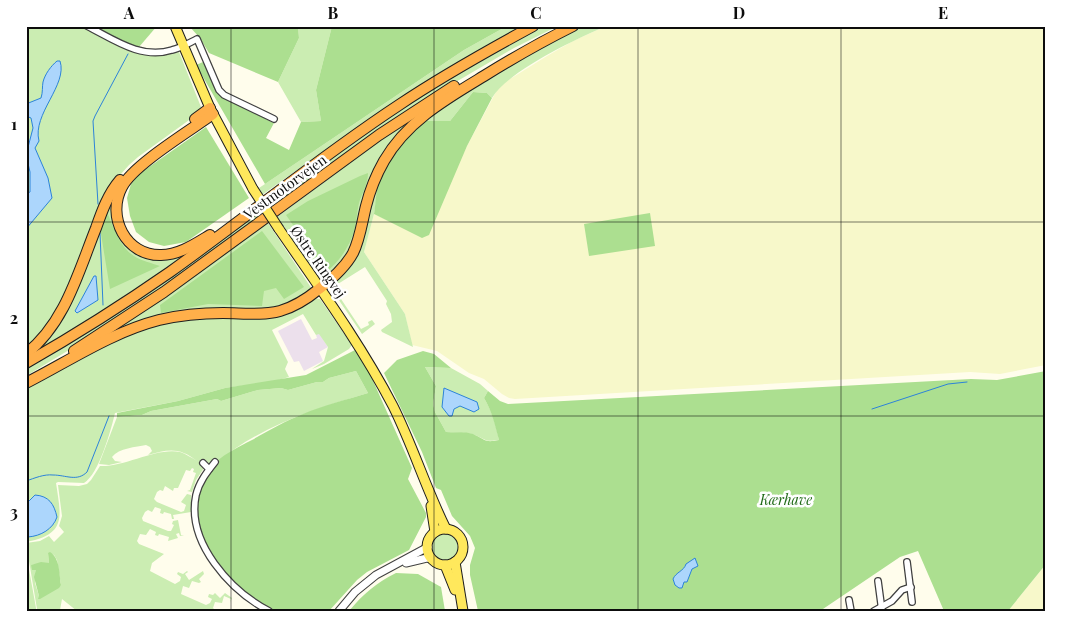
<svg xmlns="http://www.w3.org/2000/svg" width="1072" height="637" font-family="'Playfair Display',serif">
  <style>
    .industrial { fill: #ece0ec }
    .farmland { fill: #f7f8ca }
    .green { fill: #cbedb2; fill-rule: evenodd }
    .forest { fill: #acdf90 }
    .water { fill: #acd6fc; stroke: #2c83d9 }
    .lines { fill: none; stroke-linecap: round; stroke-linejoin: round }
    .stream { stroke: #2c83d9; stroke-width: 1 }
    .minor-casing { stroke: #404040; stroke-width: 8 }
    .tertiary-casing { stroke: #404040; stroke-width: 9 }
    .primary-casing { stroke: #1e1e1e; stroke-width: 11 }
    .motorway-casing { stroke: #1e1e1e; stroke-width: 12 }
    .minor { stroke: #fff; stroke-width: 5.5 }
    .tertiary { stroke: #fff; stroke-width: 7 }
    .primary { stroke: #ffe85c; stroke-width: 9 }
    .motorway { stroke: #ffaf4a; stroke-width: 10 }
    .primary-bridge-casing { stroke: #1e1e1e; stroke-width: 11; stroke-linecap: butt }
    .primary-bridge { stroke: #ffe85c; stroke-width: 9 }
    .grid { fill: none; stroke: #0d0d0d; stroke-width: 1; stroke-opacity: 0.55 }
    .labels { text-anchor: middle; stroke-width: 5; stroke-linejoin: round; paint-order: stroke }
    .street-label { font-size: 14px; fill: #0d0d0d; stroke: #fff }
    .park-label { font-size: 14px; font-style: italic; fill: #206a17; stroke: #fff }
    .neatline { fill: none; stroke: #0d0d0d; stroke-width: 2 }
    .grid-label { font-size: 16px; text-anchor: middle; font-weight: bold; fill: #0d0d0d }
  </style>
  <rect width="100%" height="100%" fill="#fffdec"/>
  <!-- industrial -->
  <path class="industrial" d="M301 319 312 340 317 338 316 335 319 333 328 347 319 352 323 361 304 371 299 361 294 362 278 331Z"/>
  <!-- farmland -->
  <g class="farmland">
    <path d="M606 26H1046V365L1000 374 970 372 515 399 509 398 502 394 484 379 469 373 437 351 412 345 405 314 364 252 374 214 423 237 467 146 497 90 505 82 547 56 573 41Z"/>
    <path d="M1046 564V611H1008Z"/>
  </g>
  <!-- green -->
  <g class="green">
    <path d="M27 26H85L125 49 140 54 154 56 179 52 201 107 196 115 138 157 129 165 111 185 73 278 51 322 26 349Z"/>
    <path d="M298 26H332L316 90 321 121 301 122 278 82 299 38Z"/>
    <path d="M507 26H523C430 74 347 135 262 195L259 188 464 50Z"/>
    <path d="M539 26H558L514 48 437 93 272 210 268 204 390 114 510 41Z"/>
    <path d="M581 26H606C576 39 508 71 492 98L487 93 473 92 450 121H423L469 89Z"/>
    <path d="M429 107 392 144 351 253 324 280 321 279 277 217 377 143Z"/>
    <path d="M380 179 374 214 364 252 405 314 413 347 382 332 381 330 392 322 391 314 386 304 387 301 365 267 333 287 361 329 369 325 368 322 372 320 375 324 362 334 330 287 346 271Z"/>
    <path d="M124 180 116 223 146 255 205 241C147 282 88 321 26 358L41 343 106 208Z"/>
    <path d="M260 209 264 216 107 327 26 376V367Z"/>
    <path d="M268 223 312 289 310 291 279 308 206 311 94 344Z"/>
    <path d="M313 298 320 299 352 345 349 349 324 364 312 369 324 361 328 347 319 334 316 335 303 314 272 330 288 362 285 369 289 377 271 382 225 388 178 401 115 413C111 430 99 474 84 483L58 482 56 483C61 517 67 534 26 542V535L28 537 55 523 35 495 26 503V387L128 334 149 326 185 318 238 317Z"/>
    <path d="M425 367 451 368 480 384 488 391 484 398C492 411 496 425 499 440 485 442 487 440 475 435 468 432 455 433 446 432L435 412 433 404 436 386Z"/>
    <path d="M356 371 368 393C322 407 276 421 236 448 220 459 218 468 198 461L203 463 204 468 196 480 192 492 187 491 190 490 196 473 193 472 194 469 192 468 190 471 186 470 178 488H174L173 491 165 486 163 491 160 490 157 492 154 499 157 502 181 512 184 511 186 505 181 502 187 494 191 495V512L173 515 174 519H172L171 514 164 512 163 514 160 513 161 509 155 507 152 512 148 510 145 512 142 518 143 521 168 531H171L174 525 172 524 173 521 178 520 181 535H184L180 536 179 533 176 534 178 538 168 541 169 537 159 534 158 536 155 535 156 532 150 529 146 535 140 534 137 541 139 544 164 554 152 563 150 571 175 584 180 581 181 577 177 574 178 572 183 574 187 571 188 572 185 574 189 580 203 571 204 574 199 579 201 582 199 583 192 581 189 588 183 586 181 594 206 605 210 603 212 599 208 597 209 594 213 595 215 593 220 598 225 593 232 598 230 603 231 599 224 596 222 603 215 602 213 608 216 611H77L62 599 60 610 39 611 37 609 26 543 40 541 49 536 54 542 64 532 59 526 62 516 58 485 79 486 87 484 91 480 100 466C125 467 157 447 180 452 186 454 192 458 197 461 180 447 168 449 148 455L152 451 150 447 146 445C136 447 119 448 112 457L115 461 122 462 109 465 99 464 117 417 142 415 151 411 217 399 221 401 258 390 281 388 288 390 317 382H323L329 378ZM48 553 54 555 57 560 61 585 39 596 35 583 36 570 31 565 49 563Z"/>
    <circle cx="445" cy="547" r="13"/>
    <path d="M26 553 36 608V611H26Z"/>
  </g>
  <!-- forest -->
  <g class="forest">
    <path d="M92 26H157L139 47 129 44Z"/>
    <path d="M189 26H298L299 38 278 82 209 53 200 38Z"/>
    <path d="M332 26H507L464 50 265 184 196 65 203 62 221 96 274 123 266 138 289 150 301 122 321 121 316 90Z"/>
    <path d="M473 92 487 93 492 98 467 146 429 235 422 238 374 214C376 202 376 189 380 178 388 156 406 137 423 121H450Z"/>
    <path d="M206 127 249 198 186 242 164 246 149 242 136 232 130 216 127 198 131 184 139 174Z"/>
    <path d="M368 173C368 185 362 193 359 203 357 211 357 219 355 227 351 245 340 261 326 272L286 215 308 201 360 176Z"/>
    <path d="M107 212C114 228 119 246 134 256 141 261 152 263 160 266L110 289 100 228Z"/>
    <path d="M650 213 655 246 589 256 584 224Z"/>
    <path d="M262 231 304 287 284 299 276 288 264 291 262 306 208 304 161 313 160 305Z"/>
    <path d="M355 350 370 374 412 468 408 479 426 513V517L409 550 367 572 357 580 329 611C318 611 281 613 272 610 221 590 169 510 216 462 226 453 240 446 252 440 268 431 285 421 303 414 324 405 346 400 368 393L356 371 329 378 323 382H317L288 390 281 388 258 390 221 401 217 399 151 411 142 415 117 417V413L178 401 225 388 306 375Z"/>
    <path d="M423 351 434 354 451 368 425 367 436 386 433 404 435 412 446 432C455 433 468 431 475 435 486 440 485 443 499 440 495 425 492 411 484 398L488 391 500 401 508 404 971 379 997 380 1046 371V564L1008 611H944L918 551 900 557 820 611H478L470 575V565L475 548 470 536 452 516 441 490 436 488 422 452 384 373 397 360Z"/>
    <path d="M50 552C60 558 59 573 61 585L59 588 40 599H38L39 596 34 577 36 570H32L31 565 41 562 49 563 48 553Z"/>
    <path d="M396 573 418 574 441 587 445 611H349C363 594 376 583 396 573Z"/>
  </g>
  <!-- water -->
  <g class="water">
    <path d="M57 61H60C68 85 32 114 39 141L35 148 48 178 52 198 26 229V194L30 192V172L26 155 33 128 31 118 26 116V104L41 98C43 92 42 87 43 82 45 74 51 66 57 61Z"/>
    <path d="M94 276H96L98 300 77 313 75 311Z"/>
    <path d="M444 388 477 402 479 409 474 412 460 406 454 409 452 416H449L442 407Z"/>
    <path d="M35 495C49 496 54 504 57 517 53 529 41 536 28 537L26 535V504Z"/>
    <path d="M695 558 698 566 692 569 687 582H684L682 588H679L675 585 673 579C676 572 684 571 686 564Z"/>
  </g>
  <g class="lines">
    <!-- stream -->
    <g class="stream">
      <path d="M98 204 93 121 95 116 128 54"/>
      <path d="M100 233 103 305"/>
      <path d="M872 409 948 384 967 382"/>
      <path d="M26 481C35 478 44 474 53 475 66 475 77 482 87 472L109 416"/>
    </g>
    <defs>
      <g id="minor">
        <path d="M87 26C113 39 141 60 172 50 181 48 189 43 197 39L219 90 224 95 274 119"/>
        <path d="M215 462C207 472 199 482 196 495 186 543 231 591 269 611"/>
        <path d="M203 463 209 469"/>
        <path d="M907 562 912 602"/>
        <path d="M878 581 882 611"/>
        <path d="M849 600 851 611"/>
        <path d="M874 611 892 601 902 590 911 587"/>
      </g>
      <g id="tertiary">
        <path d="M406 563 427 558 432 559"/>
        <path d="M339 611 355 592 376 575 428 547"/>
      </g>
      <g id="primary">
        <path d="M175 26 210 108 253 189"/>
        <path d="M279 229C319 287 360 343 393 406 413 446 426 489 446 529"/>
        <path d="M431 506 435 532"/>
        <circle cx="445" cy="547" r="18"/>
        <path d="M455 562 463 611"/>
        <path d="M445 565 455 590"/>
      </g>
      <g id="motorway">
        <path d="M195 119 210 108"/>
        <path d="M210 235C195 244 179 255 161 255 126 256 106 217 122 187 133 165 191 130 213 114"/>
        <path d="M74 351 164 292 379 135 454 86"/>
        <path d="M26 354C65 323 78 273 96 228 102 211 108 194 120 180"/>
        <path d="M26 363C75 335 124 304 170 272 247 217 320 157 399 105 442 76 487 51 533 26"/>
        <path d="M26 383C69 361 112 332 159 320 180 315 202 313 223 313 242 313 262 316 280 311 294 307 308 298 319 289 332 279 345 268 353 253 360 239 362 222 366 206 370 190 376 175 384 161 407 121 446 99 484 76 513 58 543 41 573 26"/>
      </g>
    </defs>
    <!-- minor casing -->
    <use href="#minor" class="minor-casing"/>
    <!-- tertiary casing -->
    <use href="#tertiary" class="tertiary-casing"/>
    <!-- primary casing -->
    <use href="#primary" class="primary-casing"/>
    <!-- motorway casing -->
    <use href="#motorway" class="motorway-casing"/>
    <!-- minor -->
    <use href="#minor" class="minor"/>
    <!-- tertiary -->
    <use href="#tertiary" class="tertiary"/>
    <!-- primary -->
    <use href="#primary" class="primary"/>
    <!-- motorway -->
    <use href="#motorway" class="motorway"/>
    <defs>
      <path id="primary-bridge" d="M253 189 279 229"/>
    </defs>
    <!-- primary-bridge casing -->
    <use href="#primary-bridge" class="primary-bridge-casing"/>
    <!-- primary-bridge -->
    <use href="#primary-bridge" class="primary-bridge"/>
  </g>
  <!-- grid -->
  <path class="grid" d="M231 26V611M434 26V611M638 26V611M841 26V611M26 222H1046M26 416H1046"/>
  <g class="labels">
    <!-- street labels -->
    <g class="street-label">
      <text transform="translate(285 187) rotate(-36)" y="5">Vestmotorvejen</text>
      <text transform="translate(318 262) rotate(55)" y="5">Østre Ringvej</text>
    </g>
    <!-- park labels -->
    <g class="park-label">
      <text x="786" y="505">Kærhave</text>
    </g>
  </g>
  <!-- border -->
  <rect width="1072" height="637" fill="none" stroke="#ffffff" stroke-width="55"/>
  <rect x="28" y="28" width="1016" height="582" class="neatline"/>
  <g class="grid-label">
    <text x="129" y="19">A</text>
    <text x="333" y="19">B</text>
    <text x="536" y="19">C</text>
    <text x="739" y="19">D</text>
    <text x="943" y="19">E</text>
    <text x="14" y="130">1</text>
    <text x="14" y="324">2</text>
    <text x="14" y="518">3</text>
  </g>
</svg>
